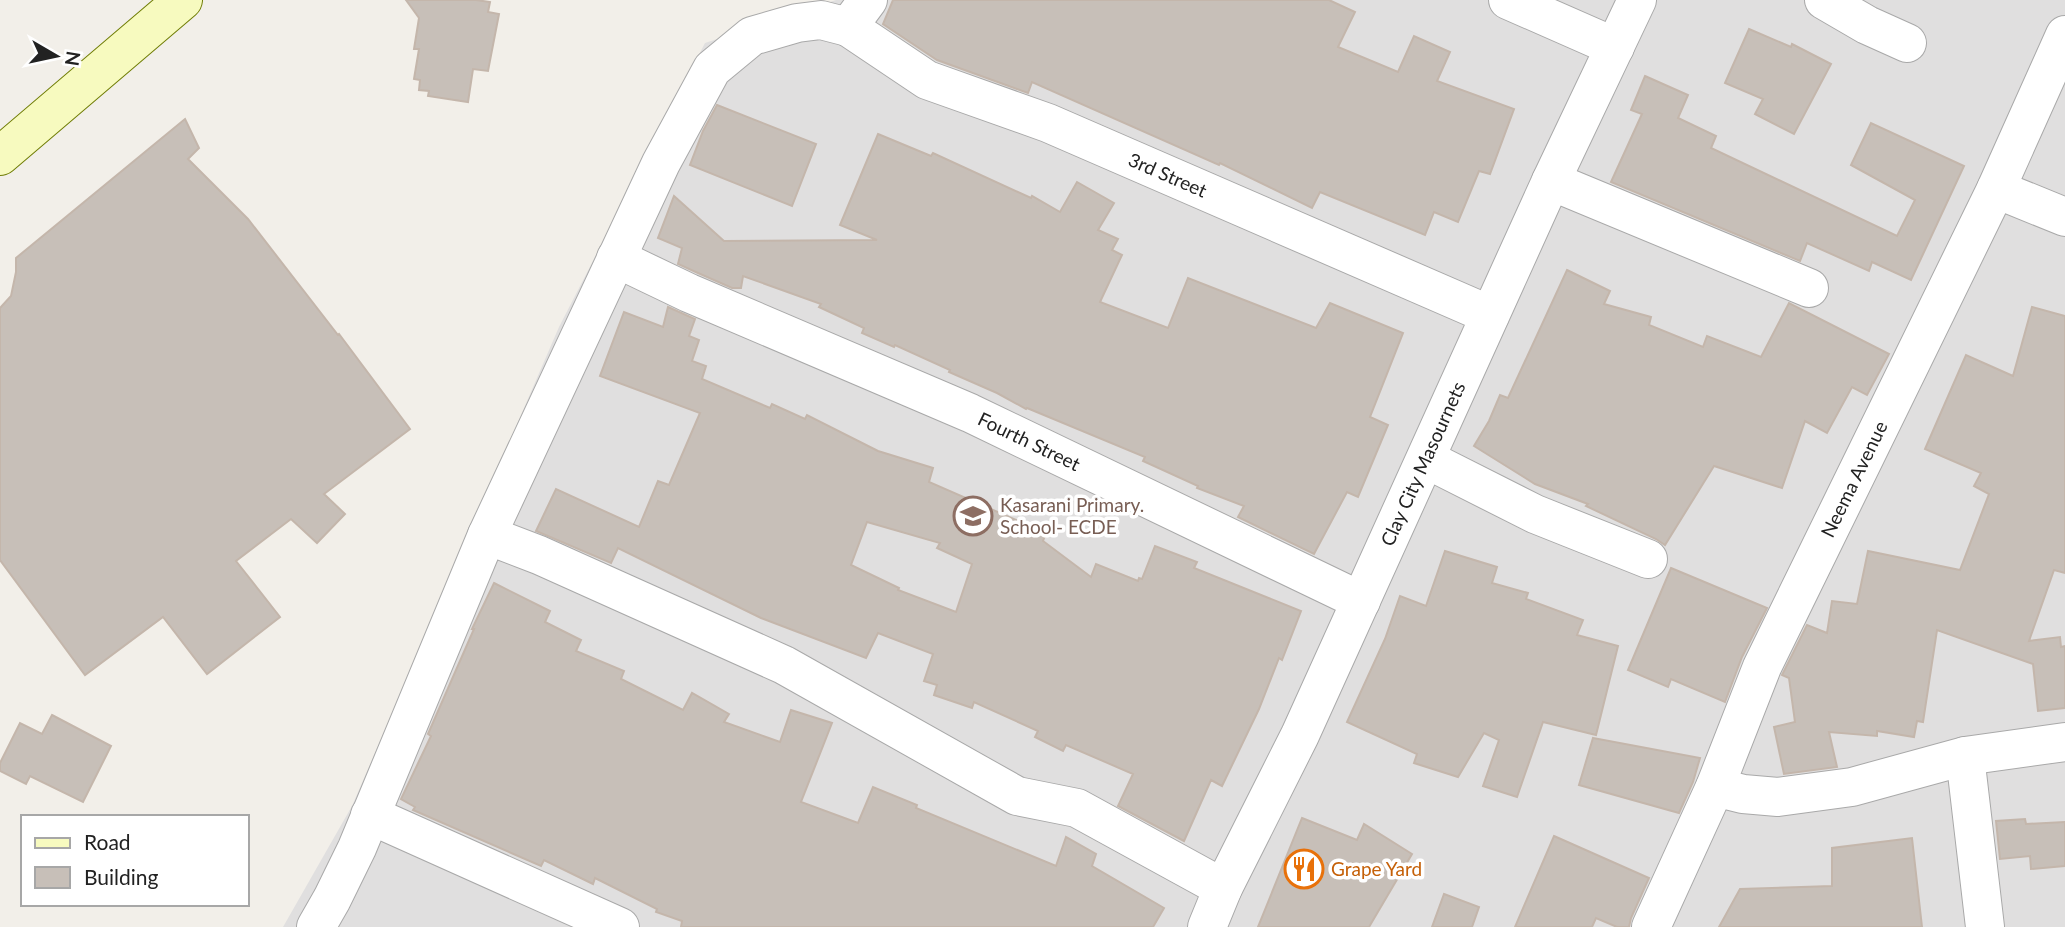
<svg xmlns="http://www.w3.org/2000/svg" width="2065" height="927" font-family="Lato,sans-serif">
  <style>
    .residential { fill: #e0dfdf }
    .building { fill: #c7bfb8; stroke: #c4b6ab; stroke-width: 2; fill-rule: evenodd }
    .lines { fill: none; stroke-linecap: round; stroke-linejoin: round }
    .minor-casing { stroke: #a9a9a9; stroke-width: 40 }
    .secondary-casing { stroke: #707d05; stroke-width: 40 }
    .minor { stroke: #fff; stroke-width: 38 }
    .secondary { stroke: #f7fabf; stroke-width: 38 }
    .labels { text-anchor: middle; stroke-width: 7; stroke-linejoin: round; paint-order: stroke }
    .street-label { font-size: 19px; fill: #222; stroke: #fff }
    .education-label { font-size: 19px; fill: #785e54; stroke: #fff; text-anchor: start }
    .food-label { font-size: 19px; fill: #c56008; stroke: #fff; text-anchor: start }
  </style>
  <rect width="100%" height="100%" fill="#f2efe9"/>
  <!-- residential -->
  <path class="residential" d="M836 0H2065V927H283L352 806 559 327 705 43Z"/>
  <!-- building -->
  <g class="building">
    <path d="M406 0H476L490 2 488 12 499 14 488 71 473 69 468 102 428 96 429 91 419 90 420 80 414 79 419 49H414L419 18Z"/>
    <path d="M893 0H1329L1355 12 1338 47 1398 72 1414 36 1450 52 1437 81 1514 109 1490 174 1479 171 1458 222 1434 212 1425 235 1320 192 1312 208 1220 163 1219 165 1032 82 1028 93 937 60 883 24Z"/>
    <path d="M1749 29 1791 47 1792 44 1831 64 1794 134 1755 114 1763 99 1725 83Z"/>
    <path d="M1645 76 1688 95 1678 118 1716 136 1711 148 1897 236 1915 200 1851 165 1871 123 1964 166 1911 280 1872 262 1869 271 1807 243 1800 261 1611 182 1642 114 1631 110Z"/>
    <path d="M717 105 816 144 792 206 690 165 703 131Z"/>
    <path d="M185 119 199 148 188 159 248 219 338 335 339 334 410 429 324 494 345 514 317 543 291 519 236 561 280 617 207 674 163 617 85 675 0 560V308L11 296 16 272V258Z"/>
    <path d="M878 134 931 156 933 153 1031 198 1032 196 1060 212 1077 182 1114 203 1098 230 1118 239 1112 250 1122 255 1100 302 1168 328 1188 278 1316 328 1330 303 1403 333 1370 417 1388 425 1358 497 1347 492 1314 554 1238 517 1244 506 1197 488 1198 486 1143 461 1145 457 1027 408 1026 409 997 393 949 372 950 370 895 345 894 347 862 333 864 328 819 307 821 304 743 276 741 288H732L698 273 678 264 682 248 658 238 674 196 724 241 877 240 840 225Z"/>
    <path d="M1567 270 1610 291 1604 304 1651 317 1649 325 1703 347 1707 336 1761 357 1789 303 1889 354 1867 395 1852 387 1827 433 1805 421 1782 488 1714 466 1665 545 1656 539 1586 506 1588 504 1535 484 1474 446 1489 421 1500 395 1508 398Z"/>
    <path d="M668 307 695 319 689 336 699 340 692 361 706 366 702 379 770 408 772 404 805 419 807 415 878 451 933 468 929 482 1046 533 1043 541 1091 577 1096 564 1138 581 1139 578 1142 579 1155 546 1197 562 1194 568 1301 611 1282 660 1279 658 1259 709 1222 786 1211 780 1184 841 1118 806 1133 774 1066 745 1063 751 1035 737 1038 731 974 702 972 708 934 695 937 685 924 681 933 654 878 633 866 658 761 618 618 548 611 563 536 531 556 489 639 527 658 481 669 485 700 413 600 376 624 312 663 327ZM867 522 940 543 937 548 972 564 956 612 898 590 899 588 851 565Z"/>
    <path d="M2032 307 2065 316V573L2054 570 2029 641 2060 637 2061 647 2065 646V708L2038 711 2033 664 1937 630 1923 722 1917 721 1914 737 1877 731V736L1829 732 1837 767 1784 774 1774 727 1795 722 1789 678 1782 675 1807 625 1827 633 1832 601 1857 604 1868 551 1960 570 1989 494 1974 486 1981 473 1925 449 1966 355 2013 376Z"/>
    <path d="M1445 551 1497 567 1492 583 1528 593 1526 599 1583 620 1577 635 1618 646 1596 735 1543 722 1517 797 1483 786 1499 740 1484 733 1458 777 1414 763 1417 754 1347 722 1385 639 1400 596 1426 606Z"/>
    <path d="M1671 568 1767 608 1742 657 1725 702 1671 679 1668 687 1628 670Z"/>
    <path d="M494 583 550 611 545 622 581 640 576 651 624 671 621 679 683 710 692 693 729 714 724 722 780 742 791 710 832 723 801 802 858 823 873 787 917 805 916 808 1056 866 1066 837 1096 854 1092 866 1164 908 1153 927H681L682 921 656 912 657 909 595 878 593 884 544 860 541 866 413 810 415 807 401 799 431 736 428 734 474 629H472Z"/>
    <path d="M52 715 111 746 83 802 30 776 26 784 0 771V763L20 723 42 734Z"/>
    <path d="M1593 738 1700 758 1693 782 1679 813 1579 785Z"/>
    <path d="M1302 818 1357 840 1364 824 1412 854 1369 927H1258Z"/>
    <path d="M2025 819 2026 824 2065 822V866L2031 869 2030 856 2000 859 1996 821Z"/>
    <path d="M1554 836 1649 878 1631 918 1629 927H1617L1596 918 1592 927H1515Z"/>
    <path d="M1912 838 1922 927H1719L1740 889 1832 886V848Z"/>
    <path d="M1444 894 1479 907 1472 927H1432Z"/>
  </g>
  <g class="lines">
    <defs>
      <g id="minor">
        <path d="M1508 0 1615 47"/>
        <path d="M1824 0 1867 25 1907 43"/>
        <path id="s1" d="M848 27 927 80 1048 123 1490 315"/>
        <path d="M1551 181 1809 288"/>
        <path d="M1996 189 2065 217"/>
        <path id="s2" d="M616 258 689 293 970 413 1361 601"/>
        <path d="M1426 459 1535 514 1648 559"/>
        <path d="M487 535 539 555 784 665 1017 796 1077 808 1223 888"/>
        <path d="M1965 756 1985 927"/>
        <path d="M1715 787 1743 794 1778 797 1852 787 1965 756 2065 742"/>
        <path d="M370 815 620 927"/>
        <path d="M316 927 332 899 357 848 487 535 661 163 712 69 752 36 797 23 821 20 848 27 868 0"/>
        <path id="s3" d="M1207 927 1223 888 1300 735 1551 181 1637 0"/>
        <path id="s4" d="M1651 927 1715 787 1762 667 1996 189 2065 35"/>
      </g>
      <path id="secondary" d="M0 156 183 0"/>
    </defs>
    <!-- minor casing -->
    <use href="#minor" class="minor-casing"/>
    <!-- secondary casing -->
    <use href="#secondary" class="secondary-casing"/>
    <!-- minor -->
    <use href="#minor" class="minor"/>
    <!-- secondary -->
    <use href="#secondary" class="secondary"/>
  </g>
  <!-- icons -->
  <defs>
    <symbol id="school-ring" viewBox="-11 -11 22 22"><circle r="9.5" fill="#fff" stroke="#8d6e63" stroke-width="1.5"/><path d="M0-5L7-2L0 1L-7-2ZM-4 1L0 2.5L4 1V4Q0 6-4 4Z" fill="#8d6e63"/></symbol>
    <symbol id="restaurant-ring" viewBox="-11 -11 22 22"><circle r="9.5" fill="#fff" stroke="#e8710a" stroke-width="1.5"/><path d="M-5-6h1v4h1v-4h1v4h1v-4h1v5L-1.5 .5V6h-2V.5L-5-1ZM5-6V6H3V1.5H1.5Q1.5-4 5-6Z" fill="#e8710a"/></symbol>
  </defs>
  <g fill-rule="evenodd">
    <use href="#school-ring" x="951" y="494" width="44" height="44"/>
    <use href="#restaurant-ring" x="1282" y="847" width="44" height="44"/>
  </g>
  <g class="labels">
    <!-- street labels -->
    <g class="street-label">
      <text dy="7" stroke="none"><textPath href="#s1" startOffset="354">3rd Street</textPath></text>
      <text dy="7" stroke="none"><textPath href="#s2" startOffset="452">Fourth Street</textPath></text>
      <text dy="7" stroke="none"><textPath href="#s3" startOffset="511">Clay City Masournets</textPath></text>
      <text dy="7" stroke="none"><textPath href="#s4" startOffset="492">Neema Avenue</textPath></text>
    </g>
    <!-- education labels -->
    <g class="education-label">
      <text x="1000" y="512">Kasarani Primary.<tspan x="1000" dy="22">School- ECDE</tspan></text>
    </g>
    <!-- food labels -->
    <g class="food-label">
      <text x="1331" y="876">Grape Yard</text>
    </g>
  </g>
  <!-- legend -->
  <rect x="21" y="815" width="228" height="91" fill="#ffffff" stroke="#a7a7a7" stroke-width="2"/>
  <rect x="35" y="838" width="35" height="10" fill="#f7fabf" stroke="#a7a7a7" stroke-width="2"/>
  <text x="84" y="850" font-size="21" fill="#222222">Road</text>
  <rect x="35" y="867" width="35" height="21" fill="#c7bfb8" stroke="#a7a7a7" stroke-width="2"/>
  <text x="84" y="885" font-size="21" fill="#222222">Building</text>
  <!-- north arrow -->
  <g transform="translate(56 56) rotate(99)" stroke="#ffffff" stroke-width="5" paint-order="stroke">
  <path d="M0-5L12 26L0 18L-12 26Z" fill="#222222"/>
  <text y="-10" font-size="19" font-weight="bold" text-anchor="middle" fill="#222222">N</text>
  </g>
</svg>
